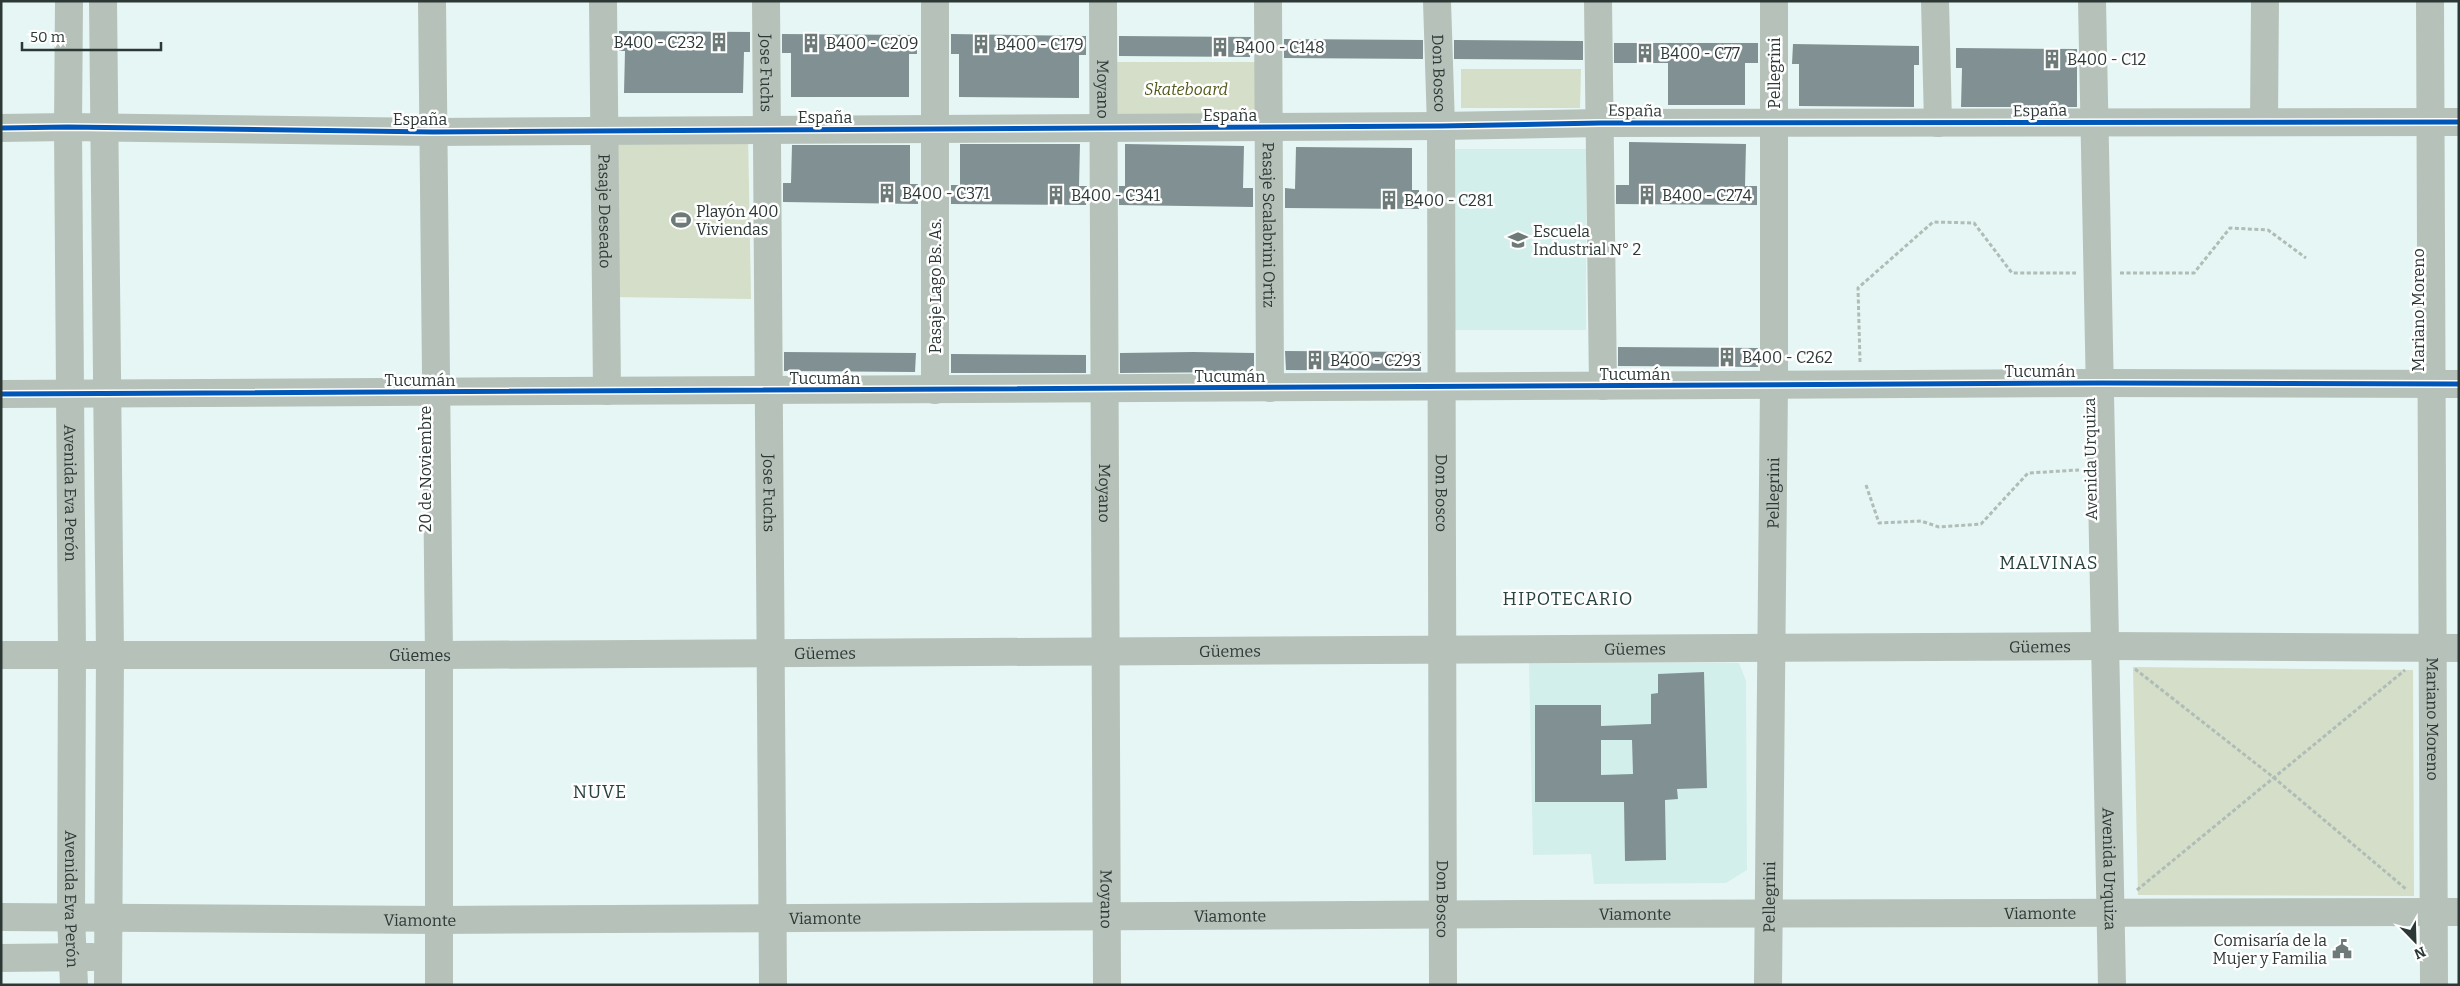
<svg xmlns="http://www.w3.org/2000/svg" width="2460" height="986" font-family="Bitter,serif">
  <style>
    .built { fill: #d3efeb }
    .green { fill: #d4dec9 }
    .building { fill: #819193; fill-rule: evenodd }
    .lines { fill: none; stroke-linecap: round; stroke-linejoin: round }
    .path { stroke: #b0bcb6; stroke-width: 3; stroke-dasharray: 4 2.5; stroke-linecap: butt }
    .minor { stroke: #b6c1b9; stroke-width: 28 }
    .cycleway-casing { stroke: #fff; stroke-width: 8 }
    .cycleway { stroke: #0057b8; stroke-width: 5 }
    .labels { text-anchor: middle; stroke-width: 5; stroke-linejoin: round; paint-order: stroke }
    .poi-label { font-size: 16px; fill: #2c3836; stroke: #fff; text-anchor: start }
    .street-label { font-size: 16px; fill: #2c3836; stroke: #fff }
    .park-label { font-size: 16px; font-style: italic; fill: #535a1b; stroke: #fff }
    .neighbourhood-label { font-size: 18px; letter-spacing: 1px; fill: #28423e; stroke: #fff }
  </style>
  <rect width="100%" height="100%" fill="#e6f6f4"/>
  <!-- built -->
  <g class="built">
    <path d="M1449 149H1586V330H1450Z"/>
    <path d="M1529 663H1739L1746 681 1747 870 1726 883 1594 884 1591 854 1533 855Z"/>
  </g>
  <!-- green -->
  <g class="green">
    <rect x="1117" y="62" width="139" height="53"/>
    <path d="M1461 69H1581L1580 108H1461Z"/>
    <path d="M748 132 751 299 613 297 616 136Z"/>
    <path d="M2133 667 2413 670 2414 896 2138 895Z"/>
  </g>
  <!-- building -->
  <g class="building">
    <path d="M619 31 750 32V52H744L743 93H624L625 51H619Z"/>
    <path d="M782 34 917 35V54H909V97H791V53H782Z"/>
    <path d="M951 34 1086 36V55H1079V98L959 97V54H951Z"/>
    <path d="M1119 36 1251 37 1250 57 1119 56Z"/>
    <path d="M1284 39 1423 40V59L1284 58Z"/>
    <path d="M1454 40 1583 41V60L1454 59Z"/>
    <path d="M1614 43H1758V63H1745V105H1668V63H1614Z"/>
    <path d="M1793 44 1919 46V65H1914V107L1799 106V64H1792Z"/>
    <path d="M1956 48 2077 49V107H1961L1962 68H1956Z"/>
    <path d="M1629 142 1746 144 1745 186H1757V205L1616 204V185H1629Z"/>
    <path d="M960 144H1080L1079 186H1087L1086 205 951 204V185H960Z"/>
    <path d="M1125 144 1244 146 1243 188H1253V207L1119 205V186H1125Z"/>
    <path d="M792 145H910V184H918V204L783 202V183H791Z"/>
    <path d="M1296 147 1412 148V190H1419V209L1285 208V188L1295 189Z"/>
    <path d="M1618 347 1758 348V367L1618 366Z"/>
    <path d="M1285 351 1421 352V371L1286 370Z"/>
    <path d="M784 352 916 353 915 372 784 371Z"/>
    <path d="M1193 352 1254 353V372L1120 373V353Z"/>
    <path d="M951 354 1086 355V373H951Z"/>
    <path d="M1704 672 1707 788 1677 789 1678 799 1665 800 1666 860 1625 861 1624 802H1535V705H1601V726L1651 724V694L1658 693V674ZM1601 740H1632L1633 774 1601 775Z"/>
  </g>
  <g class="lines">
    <!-- path -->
    <g class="path">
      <path d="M2120 273H2194L2230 228 2268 230 2306 258"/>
      <path d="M1860 362 1858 288 1933 222 1974 223 2012 273H2076"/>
      <path d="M1866 485 1879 523 1921 521 1939 527 1981 524 2028 473 2079 470"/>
      <path d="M2135 669 2273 777 2406 889"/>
      <path d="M2137 890 2405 670"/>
    </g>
    <!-- minor -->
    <g class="minor">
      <path id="s1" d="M69 1 68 127 72 655 71 918 74 985"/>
      <path d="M103 1 110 654 108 985"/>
      <path d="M432 1 439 655V985"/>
      <path id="s2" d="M603 1 607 391"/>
      <path id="s3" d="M766 1 773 985"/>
      <path id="s4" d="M1103 1 1107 985"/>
      <path id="s5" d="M1268 1 1270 388"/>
      <path id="s6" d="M1437 1 1441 126 1443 985"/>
      <path d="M1598 1 1603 386"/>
      <path d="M1935 1 1938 123"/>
      <path id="s7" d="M2092 1 2112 985"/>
      <path id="s8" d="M2430 1 2434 985"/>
      <path d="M2264 121 2265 1"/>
      <path d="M1 128 68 127 433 132 1441 126 1600 123 2459 122"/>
      <path d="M935 390V1"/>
      <path d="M1 394 2101 383 2459 384"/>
      <path id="s9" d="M1 655H439L2106 646 2459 648"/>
      <path id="s10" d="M1 917 439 920 1527 914 2459 912"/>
      <path d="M1 958 92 957"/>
      <path id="s11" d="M1768 985 1774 385V1"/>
    </g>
    <defs>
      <g id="cycleway">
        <path d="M1 128 68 127 433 132 1441 126 1600 123 2459 122"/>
        <path d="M1 394 2101 383 2459 384"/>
      </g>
    </defs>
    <!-- cycleway casing -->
    <use href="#cycleway" class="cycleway-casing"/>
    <!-- cycleway -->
    <use href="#cycleway" class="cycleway"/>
  </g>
  <!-- icons -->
  <defs>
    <symbol id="building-bare" viewBox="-9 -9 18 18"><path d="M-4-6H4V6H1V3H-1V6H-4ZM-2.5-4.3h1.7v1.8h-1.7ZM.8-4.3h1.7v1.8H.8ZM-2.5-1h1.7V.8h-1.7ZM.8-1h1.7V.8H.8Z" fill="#6d7a78" stroke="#fff" stroke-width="2.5" paint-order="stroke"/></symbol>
    <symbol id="stadium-bare" viewBox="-9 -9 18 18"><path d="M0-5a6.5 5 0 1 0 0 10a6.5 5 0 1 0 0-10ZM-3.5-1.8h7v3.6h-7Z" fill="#6d7a78" stroke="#fff" stroke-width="2.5" paint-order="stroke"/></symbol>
    <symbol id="school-bare" viewBox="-9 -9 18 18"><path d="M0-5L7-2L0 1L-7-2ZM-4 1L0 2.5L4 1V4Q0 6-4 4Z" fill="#6d7a78" stroke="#fff" stroke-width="2.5" paint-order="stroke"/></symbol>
    <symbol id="civic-bare" viewBox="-9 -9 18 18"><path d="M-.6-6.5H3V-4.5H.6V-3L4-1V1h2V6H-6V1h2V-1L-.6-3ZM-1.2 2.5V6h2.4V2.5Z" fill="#6d7a78" stroke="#fff" stroke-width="2.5" paint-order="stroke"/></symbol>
  </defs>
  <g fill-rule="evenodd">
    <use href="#building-bare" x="705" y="28" width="28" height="28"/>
    <use href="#building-bare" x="797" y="29" width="28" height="28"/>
    <use href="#building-bare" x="967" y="30" width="28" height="28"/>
    <use href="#building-bare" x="1206" y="33" width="28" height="28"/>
    <use href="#building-bare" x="1631" y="39" width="28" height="28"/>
    <use href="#building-bare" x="2038" y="45" width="28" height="28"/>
    <use href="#building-bare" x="873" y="179" width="28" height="28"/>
    <use href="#building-bare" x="1042" y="181" width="28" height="28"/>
    <use href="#building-bare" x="1633" y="181" width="28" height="28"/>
    <use href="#building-bare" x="1375" y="186" width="28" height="28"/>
    <use href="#stadium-bare" x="667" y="206" width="28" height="28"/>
    <use href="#school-bare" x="1504" y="226" width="28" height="28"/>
    <use href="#building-bare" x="1713" y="343" width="28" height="28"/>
    <use href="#building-bare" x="1301" y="346" width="28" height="28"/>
    <use href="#civic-bare" x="2328" y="935" width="28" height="28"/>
  </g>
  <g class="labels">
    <!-- poi labels -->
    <g class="poi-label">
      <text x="704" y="48" text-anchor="end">B400 - C232</text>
      <text x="826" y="49">B400 - C209</text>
      <text x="996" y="50">B400 - C179</text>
      <text x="1235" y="53">B400 - C148</text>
      <text x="1660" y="59">B400 - C77</text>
      <text x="2067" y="65">B400 - C12</text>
      <text x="902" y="199">B400 - C371</text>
      <text x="1071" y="201">B400 - C341</text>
      <text x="1662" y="201">B400 - C274</text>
      <text x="1404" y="206">B400 - C281</text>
      <text x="696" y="217">Playón 400<tspan x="696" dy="18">Viviendas</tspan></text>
      <text x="1533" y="237">Escuela<tspan x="1533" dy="18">Industrial N° 2</tspan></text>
      <text x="1742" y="363">B400 - C262</text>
      <text x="1330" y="366">B400 - C293</text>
      <text x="2327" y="946" text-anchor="end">Comisaría de la<tspan x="2327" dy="18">Mujer y Familia</tspan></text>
    </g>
    <!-- street labels -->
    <g class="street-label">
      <text dy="6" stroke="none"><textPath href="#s3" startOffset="72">Jose Fuchs</textPath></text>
      <text dy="6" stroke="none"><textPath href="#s6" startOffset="72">Don Bosco</textPath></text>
      <text transform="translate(1774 73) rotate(-90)" y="6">Pellegrini</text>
      <text dy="6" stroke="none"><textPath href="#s4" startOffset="88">Moyano</textPath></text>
      <text transform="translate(1635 110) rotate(1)" y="6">España</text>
      <text transform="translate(2040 110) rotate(-1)" y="6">España</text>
      <text x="1230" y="121">España</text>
      <text x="825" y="123">España</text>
      <text x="420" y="125">España</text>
      <text dy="6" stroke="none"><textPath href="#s2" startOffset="210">Pasaje Deseado</textPath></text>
      <text dy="6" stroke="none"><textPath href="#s5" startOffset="224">Pasaje Scalabrini Ortiz</textPath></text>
      <text transform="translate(935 286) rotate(-90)" y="6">Pasaje Lago Bs. As.</text>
      <text transform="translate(2418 310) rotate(-90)" y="6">Mariano Moreno</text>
      <text x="2040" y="377">Tucumán</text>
      <text x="1635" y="380">Tucumán</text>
      <text x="1230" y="382">Tucumán</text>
      <text x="825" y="384">Tucumán</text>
      <text x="420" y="386">Tucumán</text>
      <text transform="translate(2090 459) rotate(-91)" y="6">Avenida Urquiza</text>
      <text transform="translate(425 469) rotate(-90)" y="6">20 de Noviembre</text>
      <text dy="6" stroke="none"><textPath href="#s1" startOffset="492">Avenida Eva Perón</textPath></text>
      <text dy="6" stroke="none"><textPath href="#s3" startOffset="492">Jose Fuchs</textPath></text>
      <text dy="6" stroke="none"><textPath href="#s4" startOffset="492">Moyano</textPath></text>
      <text dy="6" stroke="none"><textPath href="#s6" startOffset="492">Don Bosco</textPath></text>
      <text dy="6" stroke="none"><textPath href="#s11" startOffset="492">Pellegrini</textPath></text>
      <text dy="6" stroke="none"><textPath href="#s9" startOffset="2039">Güemes</textPath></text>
      <text dy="6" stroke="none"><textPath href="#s9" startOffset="1634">Güemes</textPath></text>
      <text dy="6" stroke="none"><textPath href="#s9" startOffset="1229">Güemes</textPath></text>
      <text dy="6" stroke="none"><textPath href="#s9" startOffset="824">Güemes</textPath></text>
      <text dy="6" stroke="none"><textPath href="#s9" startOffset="419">Güemes</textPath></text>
      <text dy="6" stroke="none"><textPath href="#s8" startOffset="718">Mariano Moreno</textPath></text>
      <text dy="6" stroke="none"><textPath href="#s7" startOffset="868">Avenida Urquiza</textPath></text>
      <text dy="6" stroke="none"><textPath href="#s1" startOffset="898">Avenida Eva Perón</textPath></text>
      <text dy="6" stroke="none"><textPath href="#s4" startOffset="898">Moyano</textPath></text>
      <text dy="6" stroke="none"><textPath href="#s6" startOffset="898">Don Bosco</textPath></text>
      <text dy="6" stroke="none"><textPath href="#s11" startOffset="88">Pellegrini</textPath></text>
      <text dy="6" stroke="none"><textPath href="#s10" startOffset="2039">Viamonte</textPath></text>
      <text dy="6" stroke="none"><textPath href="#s10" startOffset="1634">Viamonte</textPath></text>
      <text dy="6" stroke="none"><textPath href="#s10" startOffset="1229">Viamonte</textPath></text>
      <text dy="6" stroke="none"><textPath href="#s10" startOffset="824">Viamonte</textPath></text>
      <text dy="6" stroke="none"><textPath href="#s10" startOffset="419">Viamonte</textPath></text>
    </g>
    <!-- park labels -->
    <g class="park-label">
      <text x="1186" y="95">Skateboard</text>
    </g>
    <!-- neighbourhood labels -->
    <g class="neighbourhood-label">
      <text x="2049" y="569">MALVINAS</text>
      <text x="1568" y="605">HIPOTECARIO</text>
      <text x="600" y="798">NUVE</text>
    </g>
  </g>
  <!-- border -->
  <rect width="2460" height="986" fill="none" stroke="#2c3836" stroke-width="5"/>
  <!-- north arrow -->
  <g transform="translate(2415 941) rotate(157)" stroke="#ffffff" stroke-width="4" paint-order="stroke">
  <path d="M0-4L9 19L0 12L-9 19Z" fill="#2c3836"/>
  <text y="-8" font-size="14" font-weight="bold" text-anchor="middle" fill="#2c3836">N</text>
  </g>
  <!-- scale -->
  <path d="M22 42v8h139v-8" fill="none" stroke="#2c3836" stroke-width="2.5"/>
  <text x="30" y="42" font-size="15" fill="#2c3836" stroke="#ffffff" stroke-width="4" paint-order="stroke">50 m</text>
</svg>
